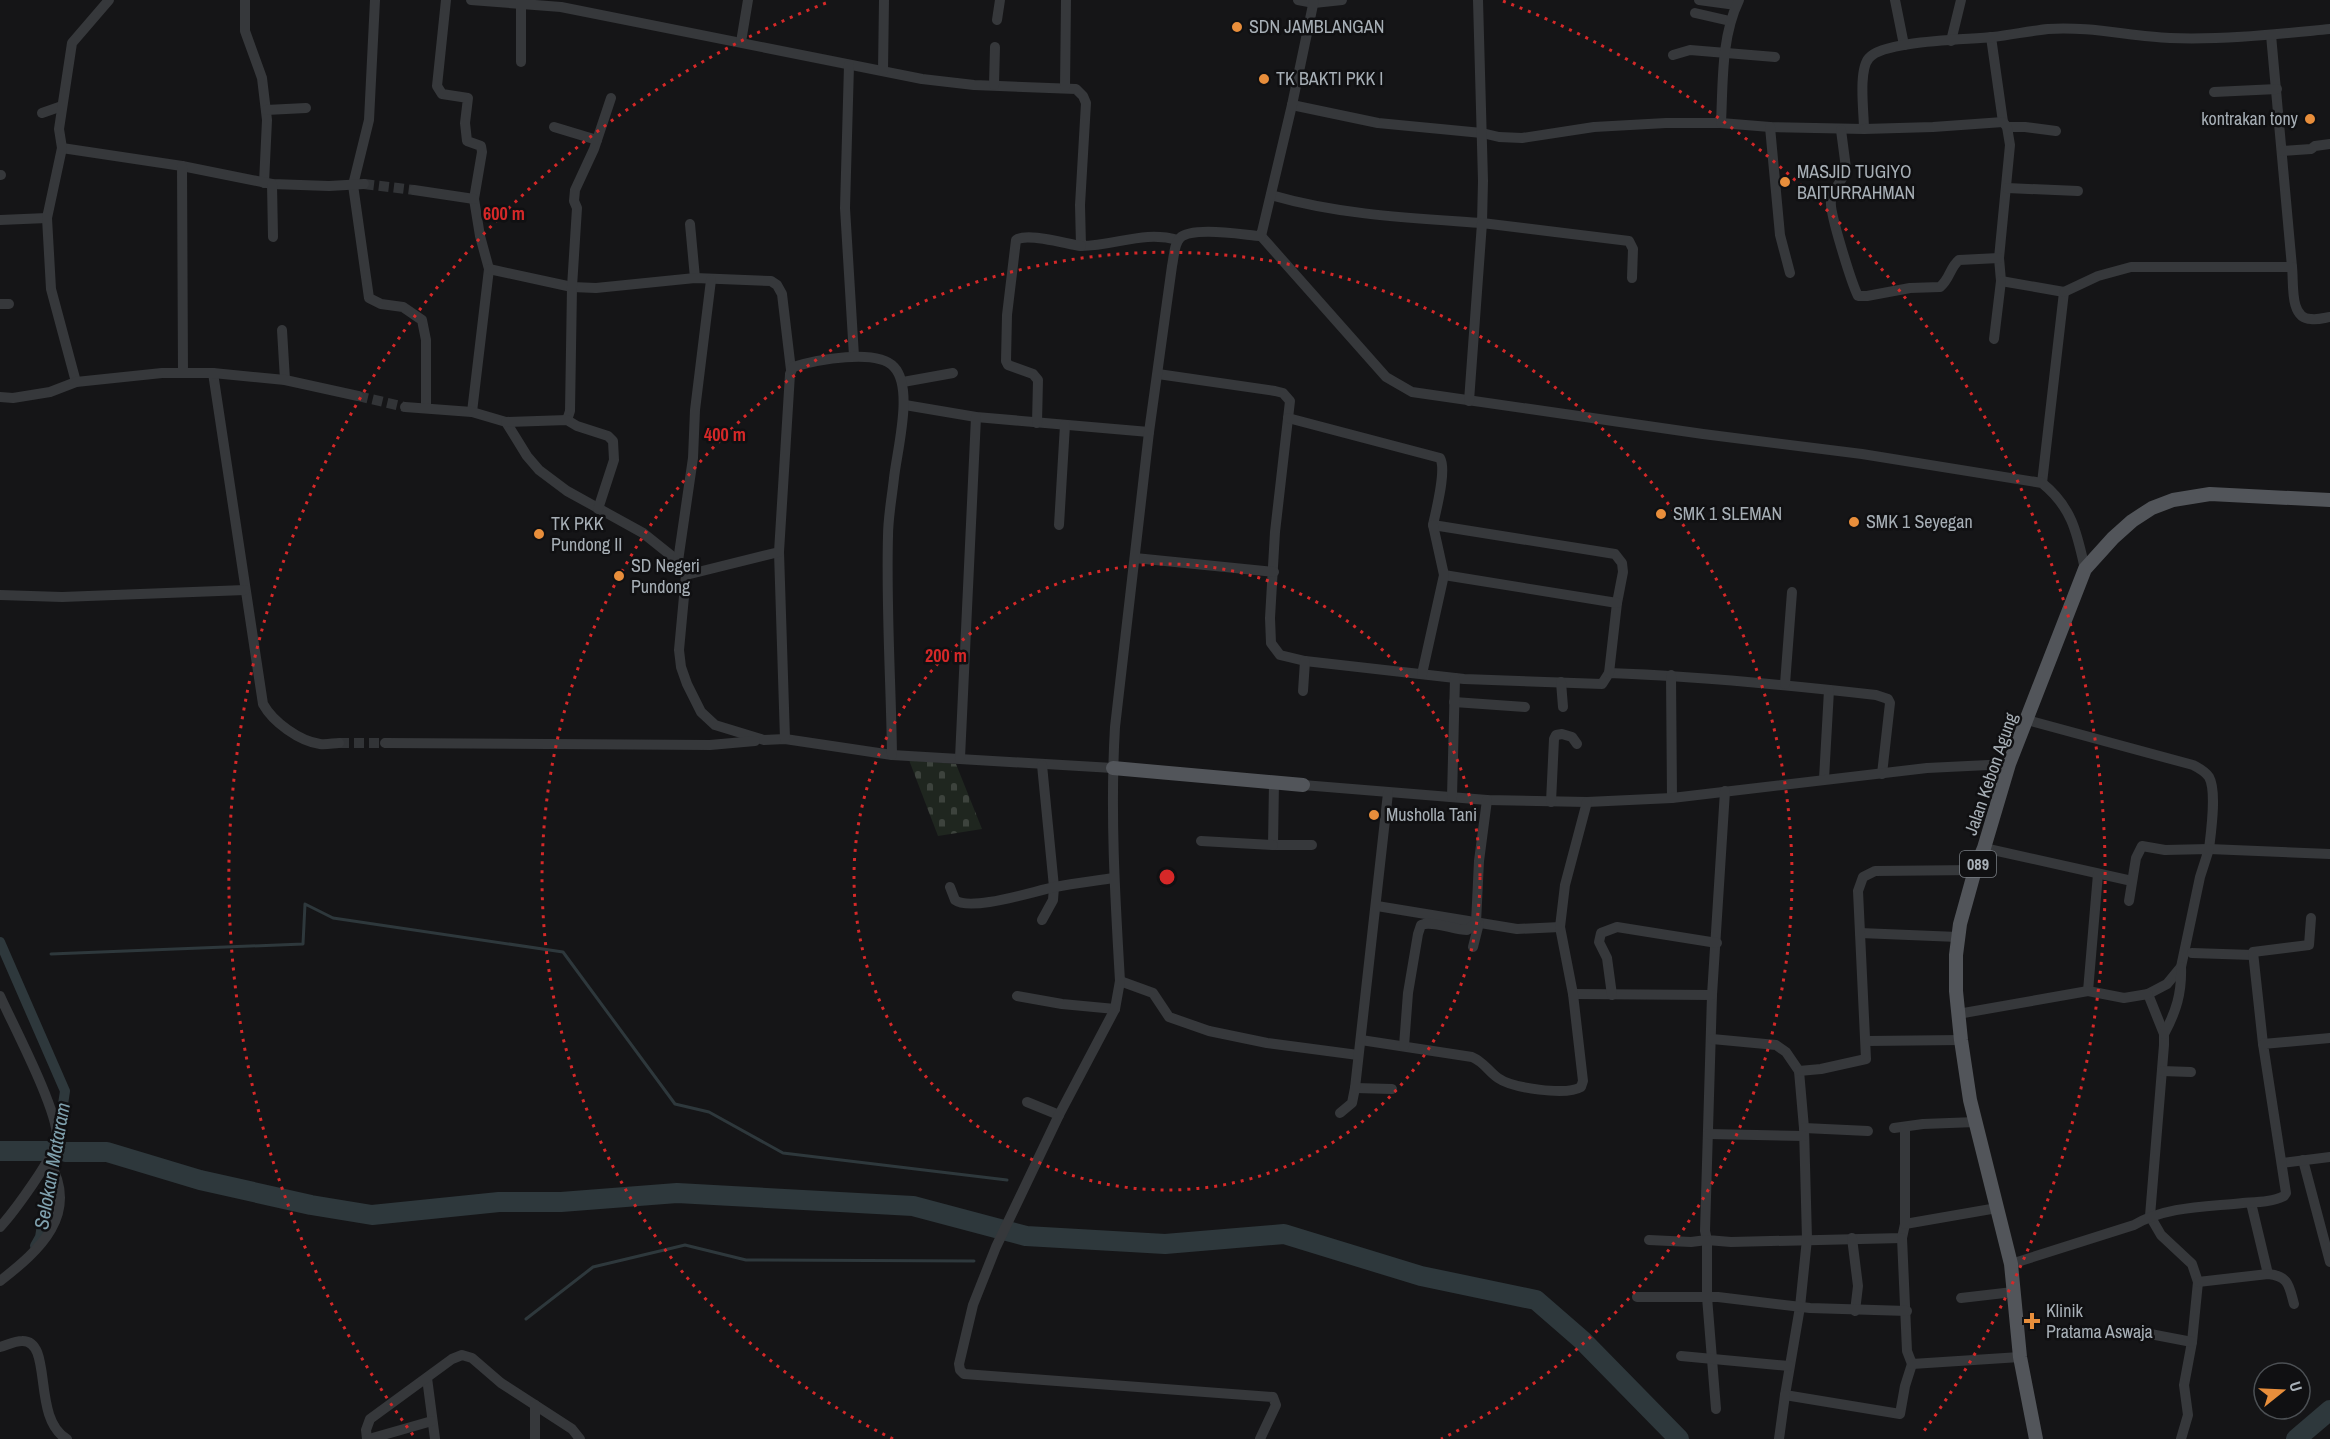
<svg xmlns="http://www.w3.org/2000/svg" width="2330" height="1439" font-family="'Archivo Narrow',sans-serif">
  <style>
    .cemetery { fill: url(#cemetery-stones) }
    .lines { fill: none; stroke-linecap: round; stroke-linejoin: round }
    .stream { stroke: #2e383c; stroke-width: 3 }
    .canal { stroke: #2e383c; stroke-width: 10 }
    .river { stroke: #2e383c; stroke-width: 20 }
    .minor-tunnel { stroke: #323437; stroke-width: 10; stroke-dasharray: 10 5; stroke-linecap: butt }
    .minor { stroke: #36383b; stroke-width: 10 }
    .major { stroke: #52555a; stroke-width: 14 }
    .ring { fill: none; stroke: #d62828; stroke-width: 3; stroke-dasharray: 3 6 }
    .poi-dot { fill: #e88e3b; stroke: #101012; stroke-width: 2 }
    .labels { text-anchor: middle; stroke-width: 5; stroke-linejoin: round; paint-order: stroke }
    .shield { fill: #101012; stroke: #7a7f85; stroke-width: 1.5 }
    .shield-label { font-size: 16px; font-weight: bold; fill: #a7afb6 }
    .poi-label { font-size: 18px; fill: #a7afb6; stroke: #101012; text-anchor: start }
    .street-label { font-size: 18px; fill: #a7afb6; stroke: #101012 }
    .water-label { font-size: 20px; font-style: italic; fill: #80a2af; stroke: #101012 }
    .centre { fill: #d62828; stroke: #101012; stroke-width: 3 }
    .ring-label { font-size: 18px; text-anchor: middle; font-weight: bold; fill: #d62828; stroke: #101012; stroke-width: 5; stroke-linejoin: round; paint-order: stroke }
  </style>
  <defs>
    <pattern id="cemetery-stones" width="16" height="16" patternUnits="userSpaceOnUse" patternTransform="scale(1.5)"><rect width="16" height="16" fill="#1f261f"/><path d="M2 7V4a2 2 0 0 1 4 0v3zM10 15v-3a2 2 0 0 1 4 0v3z" fill="#3d433d"/></pattern>
  </defs>
  <rect width="100%" height="100%" fill="#151517"/>
  <!-- cemetery -->
  <path class="cemetery" d="M909 760 956 764 982 829 938 836Z"/>
  <g class="lines">
    <!-- stream -->
    <g class="stream">
      <path d="M51 954 303 944 305 904 333 918 563 952 675 1104 709 1112 783 1153 1007 1180"/>
      <path d="M526 1319 593 1267 685 1245 746 1260 974 1261"/>
    </g>
    <!-- canal -->
    <g class="canal">
      <path d="M0 942 65 1091 58 1138"/>
      <path d="M35 1246 40 1237 53 1162"/>
    </g>
    <!-- river -->
    <g class="river">
      <path d="M0 1151H53"/>
      <path d="M65 1152H107L200 1180 311 1205 372 1215 499 1202H561L677 1193 913 1206 1026 1236 1165 1244 1284 1234 1421 1276 1536 1300 1582 1340 1679 1439"/>
      <path d="M2296 1439 2330 1410"/>
    </g>
    <!-- minor-tunnel -->
    <g class="minor-tunnel">
      <path d="M364 184 414 190"/>
      <path d="M358 396 405 407"/>
      <path d="M339 743H385"/>
    </g>
    <!-- minor -->
    <g class="minor">
      <path d="M245 0V31L262 78 267 120 264 183"/>
      <path d="M375 0 369 120 353 185 369 298 381 304 403 307 422 320 426 340V408"/>
      <path d="M446 0 437 86 442 94 468 98 465 123 467 141 481 146 482 152 474 199 480 236 489 269 472 412"/>
      <path d="M471 0 561 7 922 79 974 85 1076 89 1083 96 1086 103 1080 205 1081 246C1116 246 1143 230 1178 240"/>
      <path d="M1298 0 1314 3 1342 0"/>
      <path d="M1699 0 1736 5"/>
      <path d="M1895 0 1904 45"/>
      <path d="M1695 13 1730 21"/>
      <path d="M997 20 1000 0"/>
      <path d="M2271 35 2292 267"/>
      <path d="M1991 37 2003 122"/>
      <path d="M1951 41 1961 0"/>
      <path d="M741 42 748 0"/>
      <path d="M1673 55 1690 50 1775 57"/>
      <path d="M521 62V0"/>
      <path d="M849 65 845 208 854 356"/>
      <path d="M883 71 884 0"/>
      <path d="M994 85 995 47"/>
      <path d="M1065 87 1066 0"/>
      <path d="M2214 92 2277 89"/>
      <path d="M1292 105 1378 123 1482 133 1499 137 1522 138 1594 127 1666 123H1721L1770 127 1864 129C1864 113 1858 70 1869 58 1884 40 1968 40 1993 37 2011 35 2029 31 2048 29 2088 26 2130 36 2170 38 2224 40 2277 34 2330 29"/>
      <path d="M266 110 306 108"/>
      <path d="M42 113 62 106"/>
      <path d="M1721 123C1723 83 1721 37 1739 0"/>
      <path d="M554 127 597 140"/>
      <path d="M1770 127 1780 235 1790 273"/>
      <path d="M2007 127H2025L2056 131"/>
      <path d="M1864 129 1933 127 2003 122 2007 127 2010 145 1999 258 2001 281 2064 292 2042 483"/>
      <path d="M1841 130 1846 168C1844 181 1832 188 1831 201 1829 212 1852 284 1858 296H1867L1910 288 1940 287C1950 279 1950 267 1959 260L1999 258"/>
      <path d="M62 148 182 166 272 184 329 186 364 184"/>
      <path d="M2282 151 2311 149 2315 146 2330 144"/>
      <path d="M182 166 183 373"/>
      <path d="M0 175H1"/>
      <path d="M272 184 273 237"/>
      <path d="M2007 188 2078 191"/>
      <path d="M414 190 474 199"/>
      <path d="M1271 195C1340 215 1411 218 1482 223L1483 181 1478 0"/>
      <path d="M0 220 47 218"/>
      <path d="M690 224 695 278"/>
      <path d="M1261 236 1386 377 1412 392 1703 434 1862 454 2042 483C2072 507 2077 533 2085 569"/>
      <path d="M489 269 572 287 596 288 695 278 771 281 777 285 782 294 791 370"/>
      <path d="M2064 292 2098 276 2131 267H2292C2294 282 2289 319 2311 319 2317 320 2324 318 2330 317"/>
      <path d="M0 304H9"/>
      <path d="M282 330 285 380"/>
      <path d="M1994 339 2001 281"/>
      <path d="M213 373 263 704C273 722 299 741 320 744 326 745 334 743 339 743"/>
      <path d="M1158 374 1275 391 1283 393 1290 401 1275 532 1270 618 1271 643 1280 655 1305 661 1464 679 1602 684 1609 673C1699 676 1787 685 1876 695L1888 699 1890 703 1882 774"/>
      <path d="M76 382 51 289 47 218 62 148 59 129 72 43 109 0"/>
      <path d="M903 382 953 373"/>
      <path d="M0 397 13 398 50 392 76 382 162 373H213L285 380 358 396"/>
      <path d="M1469 401 1482 223 1629 241 1633 249 1632 278"/>
      <path d="M905 405 976 417 1149 432"/>
      <path d="M405 407 472 412 506 422 527 456 539 470 567 491 643 533 678 561 686 575 679 650 681 667 687 684 701 712 715 725 764 740 785 739 892 755 1113 768"/>
      <path d="M1288 418 1440 458C1447 470 1436 510 1433 525L1615 554 1622 563 1623 572 1617 603 1609 673"/>
      <path d="M567 420 570 411 572 287 577 208 574 201 575 190 594 149 611 98"/>
      <path d="M506 422 567 420 577 426 608 436 613 441 614 460 598 509"/>
      <path d="M1037 423 1038 380 1033 374 1008 365 1006 361 1007 315 1016 240C1027 232 1066 244 1081 246"/>
      <path d="M1059 525 1065 425"/>
      <path d="M779 552 785 739"/>
      <path d="M1135 558 1274 572"/>
      <path d="M678 561 693 458 695 410 711 280"/>
      <path d="M686 575 779 552 790 374 793 367C816 360 877 348 894 367 914 388 897 450 894 478 892 497 888 517 888 536 886 609 891 682 892 755"/>
      <path d="M1444 575 1617 603"/>
      <path d="M0 595 62 597 245 590"/>
      <path d="M1422 674 1444 575 1433 525"/>
      <path d="M1671 675 1672 798"/>
      <path d="M1561 682 1563 707"/>
      <path d="M1785 684 1792 592"/>
      <path d="M1303 691 1305 661"/>
      <path d="M1454 702 1525 707"/>
      <path d="M2027 720 2193 765C2199 768 2205 771 2209 777 2217 791 2211 832 2209 849L2330 854"/>
      <path d="M385 743 710 745 755 741"/>
      <path d="M960 758 976 417"/>
      <path d="M1042 765 1054 887 1053 900 1042 920"/>
      <path d="M1824 779 1829 690"/>
      <path d="M1274 782 1273 845H1312"/>
      <path d="M1303 785 1487 800 1587 802 1672 798 1927 768 2009 764"/>
      <path d="M1725 791 1712 995 1705 1231 1707 1240 1731 1242 1902 1238 1905 1224 1997 1208"/>
      <path d="M1452 797 1455 678"/>
      <path d="M1551 802 1554 739 1556 735 1562 734 1572 737 1577 744"/>
      <path d="M1201 841 1273 845"/>
      <path d="M1984 848 2132 881"/>
      <path d="M950 887 955 900C971 912 1034 891 1055 887 1074 883 1095 881 1114 878"/>
      <path d="M2129 901 2136 858 2142 846 2165 850 2209 849 2200 877 2181 967 2167 984 2148 994 2164 1034V1045L2150 1216 2161 1235 2192 1264 2198 1282 2192 1342 2184 1385 2188 1415 2181 1439"/>
      <path d="M1377 906 1517 929 1560 927"/>
      <path d="M1860 933 1958 937"/>
      <path d="M1473 947 1479 923"/>
      <path d="M2192 953 2253 955"/>
      <path d="M1120 981 1153 993 1169 1017 1209 1031 1267 1043 1358 1055"/>
      <path d="M2088 991 2098 874"/>
      <path d="M1573 994 1712 995"/>
      <path d="M1612 995 1607 958 1599 942 1601 933 1617 927 1717 943"/>
      <path d="M0 996C13 1025 58 1110 57 1138 56 1155 13 1213 0 1227"/>
      <path d="M1017 996 1062 1004 1115 1009"/>
      <path d="M1958 1014 2088 991 2124 998 2148 994"/>
      <path d="M2164 1034C2176 1012 2182 993 2181 967"/>
      <path d="M1712 1039 1776 1045 1786 1052 1799 1071 1804 1128 1807 1239 1800 1307 1785 1395 1900 1414 1905 1386 1912 1364"/>
      <path d="M1361 1040 1472 1057C1484 1062 1488 1071 1498 1078 1512 1088 1566 1096 1581 1087L1583 1081 1573 994 1560 927 1565 885 1587 802"/>
      <path d="M1867 1041 1961 1040"/>
      <path d="M2263 1044 2253 952 2309 945 2311 918"/>
      <path d="M1404 1046 1408 993 1418 934 1421 925C1432 920 1454 930 1467 930L1476 923 1479 861 1487 800"/>
      <path d="M1799 1071 1821 1069 1866 1059 1858 891 1863 877 1875 871 1975 870"/>
      <path d="M2162 1071 2191 1072"/>
      <path d="M1355 1088 1392 1089"/>
      <path d="M1027 1102 1059 1115"/>
      <path d="M1340 1113 1352 1103 1355 1088 1388 793"/>
      <path d="M1804 1128 1868 1131"/>
      <path d="M1894 1128 1923 1124 1976 1122"/>
      <path d="M1708 1134 1804 1136"/>
      <path d="M2303 1160 2330 1262"/>
      <path d="M2282 1163 2330 1157"/>
      <path d="M2251 1203 2268 1274"/>
      <path d="M1905 1224V1128"/>
      <path d="M1852 1238 1858 1286 1855 1311"/>
      <path d="M1902 1238 1907 1351 1912 1364 2020 1357"/>
      <path d="M1649 1240 1691 1242 1707 1240V1297L1716 1409"/>
      <path d="M2011 1264 2134 1225C2167 1206 2206 1207 2243 1203 2257 1202 2272 1202 2284 1196L2286 1193 2263 1044 2330 1038"/>
      <path d="M0 1281C40 1250 80 1214 49 1161"/>
      <path d="M2198 1282 2268 1274C2289 1276 2289 1286 2294 1304"/>
      <path d="M1637 1297H1718L1810 1308 1907 1311"/>
      <path d="M1961 1298 2013 1292"/>
      <path d="M2145 1333 2192 1342"/>
      <path d="M0 1347C7 1345 15 1341 22 1341 54 1340 31 1419 67 1439"/>
      <path d="M1681 1356 1789 1366"/>
      <path d="M427 1378 435 1439"/>
      <path d="M367 1439 366 1430 370 1419 452 1359 462 1355 472 1358 501 1383 572 1429 580 1439"/>
      <path d="M369 1439 432 1421"/>
      <path d="M535 1439V1405"/>
      <path d="M1260 1439 1276 1405 1273 1397 964 1374 960 1370 959 1364 973 1305 996 1247 1059 1115 1115 1009 1120 981C1115 896 1110 812 1115 727L1149 432 1172 266C1174 257 1174 244 1180 238 1192 226 1244 235 1261 236L1292 105 1314 0"/>
      <path d="M1779 1439 1785 1395"/>
    </g>
    <!-- major -->
    <g class="major">
      <path d="M1113 768 1303 785"/>
      <path d="M2036 1439 2020 1357 2011 1264 1970 1100 1961 1040 1956 991V955L1960 924 1975 870 1984 848 2009 764 2085 569 2113 538 2132 521 2152 508 2173 500 2210 494 2330 500"/>
    </g>
  </g>
  <!-- distance rings -->
  <g class="ring">
    <circle cx="1167" cy="877" r="313"/>
    <path d="M893 1439A625 625 0 1 1 1441 1439"/>
    <path d="M413 1435A938 938 0 0 1 831 1M1503 1A938 938 0 0 1 1921 1435"/>
  </g>
  <!-- markers -->
  <g class="poi-dot">
    <circle cx="1237" cy="27" r="6"/>
    <circle cx="1264" cy="79" r="6"/>
    <circle cx="2310" cy="119" r="6"/>
    <circle cx="1785" cy="182" r="6"/>
    <circle cx="1661" cy="514" r="6"/>
    <circle cx="1854" cy="522" r="6"/>
    <circle cx="539" cy="534" r="6"/>
    <circle cx="619" cy="576" r="6"/>
    <circle cx="1374" cy="815" r="6"/>
    <path d="M2029 1312h6v6h6v6h-6v6h-6v-6h-6v-6h6z"/>
  </g>
  <g class="labels">
    <!-- shield labels -->
    <rect class="shield" x="1960" y="851" width="36" height="26" rx="4.5"/>
    <g class="shield-label">
      <text x="1978" y="870">089</text>
    </g>
    <!-- poi labels -->
    <g class="poi-label">
      <text x="1249" y="33">SDN JAMBLANGAN</text>
      <text x="1276" y="85">TK BAKTI PKK I</text>
      <text x="2298" y="125" text-anchor="end">kontrakan tony</text>
      <text x="1797" y="178">MASJID TUGIYO<tspan x="1797" dy="21">BAITURRAHMAN</tspan></text>
      <text x="1673" y="520">SMK 1 SLEMAN</text>
      <text x="1866" y="528">SMK 1 Seyegan</text>
      <text x="551" y="530">TK PKK<tspan x="551" dy="21">Pundong II</tspan></text>
      <text x="631" y="572">SD Negeri<tspan x="631" dy="21">Pundong</tspan></text>
      <text x="1386" y="821">Musholla Tani</text>
      <text x="2046" y="1317">Klinik<tspan x="2046" dy="21">Pratama Aswaja</tspan></text>
    </g>
    <!-- street labels -->
    <g class="street-label">
      <text transform="translate(1991 774) rotate(-71)" y="6">Jalan Kebon Agung</text>
    </g>
    <!-- water labels -->
    <g class="water-label">
      <text transform="translate(52 1166) rotate(-80)" y="7">Selokan Mataram</text>
    </g>
  </g>
  <circle cx="1167" cy="877" r="9" class="centre"/>
  <g class="ring-label">
    <text x="504" y="220">600 m</text>
    <text x="725" y="441">400 m</text>
    <text x="946" y="662">200 m</text>
  </g>
  <!-- north arrow -->
  <g transform="translate(2282 1391) rotate(72)"><circle r="28" fill="#101012" stroke="#4c5054" stroke-width="1.5"/>
  <path d="M0-4.5L10 22L0 15L-10 22Z" fill="#e88e3b"/>
  <text y="-9" font-size="16" font-weight="bold" text-anchor="middle" fill="#a7afb6">U</text>
  </g>
</svg>
